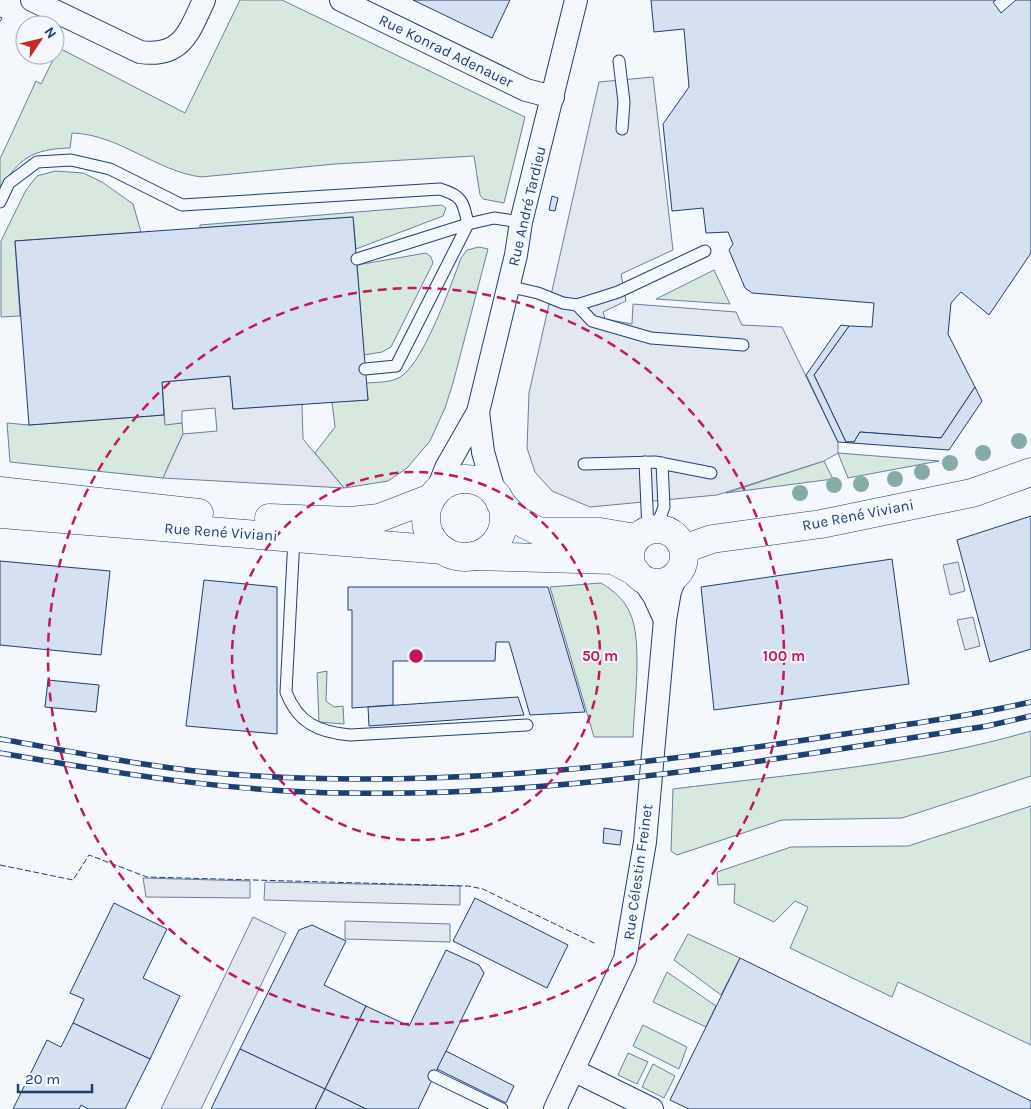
<svg xmlns="http://www.w3.org/2000/svg" width="1031" height="1109" font-family="Karla,sans-serif">
  <style>
    .green { fill: #d7e8df; stroke: #687fa3 }
    .parking { fill: #e3e8f0; stroke: #687fa3 }
    .building { fill: #d5e0f0; stroke: #1d3f73 }
    .lines { fill: none; stroke-linecap: round; stroke-linejoin: round }
    .lane-casing { stroke: #1d3f73; stroke-width: 13 }
    .street-casing { stroke: #1d3f73; stroke-width: 24 }
    .primary-casing { stroke: #1d3f73; stroke-width: 29 }
    .lane { stroke: #f4f7fb; stroke-width: 11 }
    .street { stroke: #f4f7fb; stroke-width: 22 }
    .primary { stroke: #f4f7fb; stroke-width: 28 }
    .rail-casing { stroke: #1d3f73; stroke-width: 5.5 }
    .rail { stroke: #f4f7fb; stroke-width: 4; stroke-dasharray: 11; stroke-linecap: butt }
    .fence { stroke: #1d3f73; stroke-width: 1; stroke-dasharray: 6 2.5; stroke-linecap: butt }
    .tree { fill: #86aba6 }
    .ring { fill: none; stroke: #c2185b; stroke-width: 2.5; stroke-dasharray: 9 6 }
    .labels { text-anchor: middle; stroke-width: 4; stroke-linejoin: round; paint-order: stroke }
    .street-label { font-size: 15px; fill: #1d3f73; stroke: #f4f7fb }
    .centre { fill: #c2185b; stroke: #f4f7fb; stroke-width: 2.5 }
    .ring-label { font-size: 15px; text-anchor: middle; font-weight: bold; fill: #c2185b; stroke: #f4f7fb; stroke-width: 4; stroke-linejoin: round; paint-order: stroke }
  </style>
  <rect width="100%" height="100%" fill="#f4f7fb"/>
  <!-- green -->
  <g class="green">
    <path d="M240 0H282L525 117 504 203 483 199 480 195 474 156 335 164 201 177C156 171 118 134 72 133L70 148C33 149 17 158 0 192V159L36 81 41 84 59 48 185 113Z"/>
    <path d="M55 171 83 173 102 182 133 204 141 232 15 241 20 316 1 317V241L26 190 37 176Z"/>
    <path d="M442 205 446 208 443 216 356 249 353 217 200 228V225Z"/>
    <path d="M479 247 488 249 453 383 445 408 430 441 407 468 388 481 344 488 315 453 335 427 332 402 368 400 366 383C379 382 393 383 403 375 425 358 451 285 461 258L467 250Z"/>
    <path d="M426 253 431 257 433 263 391 347 382 352 364 355 357 265Z"/>
    <path d="M714 270 730 304 656 299Z"/>
    <path d="M164 415 165 424 182 423 183 434 163 478 10 462 7 423 29 425Z"/>
    <path d="M838 453 939 461 848 478Z"/>
    <path d="M824 461 833 479 726 493Z"/>
    <path d="M601 583C614 591 624 599 630 613 643 640 634 706 633 737H594L550 587Z"/>
    <path d="M327 671 326 701 334 707 343 706 344 724 319 722 317 673Z"/>
    <path d="M1031 731V776L902 818 782 820 677 855 671 851 673 789C793 774 915 765 1031 731Z"/>
    <path d="M1031 806V1045L898 982 892 997 790 948 808 907 795 901 774 922 734 903 735 884 718 885 717 872 791 847 908 846Z"/>
    <path d="M688 934 740 958 721 995 674 960Z"/>
    <path d="M667 972 716 1006 706 1027 653 1002Z"/>
    <path d="M643 1025 687 1047 679 1069 633 1046Z"/>
    <path d="M628 1053 648 1062 637 1084 618 1075Z"/>
    <path d="M653 1064 675 1076 664 1098 642 1087Z"/>
  </g>
  <!-- parking -->
  <g class="parking">
    <path d="M653 77 673 250 621 274 626 301 603 312 605 319 632 324 633 304 736 312 742 325 782 327 838 442V453L824 461 717 495 590 507 552 491 535 472 527 448 529 393 599 82Z"/>
    <path d="M230 376 233 409 302 404 303 439 344 488 163 478 183 434 217 431 215 408 182 411V423L165 425 162 382Z"/>
    <path d="M958 562 965 591 950 595 943 565Z"/>
    <path d="M973 617 980 646 965 650 957 620Z"/>
    <path d="M143 878 250 881V898L146 897Z"/>
    <path d="M265 882 460 886V905L264 900Z"/>
    <path d="M253 917 286 933 201 1109H161Z"/>
    <path d="M345 921 450 924V942L345 939Z"/>
  </g>
  <!-- building -->
  <g class="building">
    <path d="M413 0H510L492 38Z"/>
    <path d="M651 0H996L993 2 1001 13 1016 0H1031V253L989 315 961 292 951 303 948 334 975 387 941 438 860 432 854 442H846L814 375 849 326 872 327 874 303 752 293 745 288 729 250 733 244 728 232 706 233 703 208 672 211 663 124 689 87 684 29 654 32Z"/>
    <path d="M552 196 558 198 555 211 549 210Z"/>
    <path d="M353 217 368 400 233 409 230 376 162 382 164 415 29 425 15 241Z"/>
    <path d="M841 325 849 326 814 375 846 442H854L860 432 941 438 975 387 982 401 949 450 838 442 806 375Z"/>
    <path d="M1031 516V649L990 662 957 540Z"/>
    <path d="M892 559 909 684 714 710 701 587Z"/>
    <path d="M0 561 110 571 101 655 0 645Z"/>
    <path d="M204 580 277 587V734L186 726Z"/>
    <path d="M348 587H548L585 712 530 715 509 642H496L495 661H393V705L352 708V610H348Z"/>
    <path d="M48 680 99 685 96 712 45 707Z"/>
    <path d="M518 697 524 715 369 726 368 707Z"/>
    <path d="M604 828 622 831 620 845 603 843Z"/>
    <path d="M475 898 568 945 547 988 453 941Z"/>
    <path d="M114 903 167 929 143 978 180 996 150 1059 73 1023 84 999 70 993Z"/>
    <path d="M312 925 346 941 324 985 366 1006 325 1089 240 1049 299 930Z"/>
    <path d="M446 950 479 965 484 973 418 1109H366L325 1089 366 1006 409 1026Z"/>
    <path d="M740 958 1031 1101V1109H689L670 1100Z"/>
    <path d="M73 1023 150 1059 125 1109H88L81 1105 79 1109H13L47 1040 61 1047Z"/>
    <path d="M240 1049 325 1089 315 1109H211Z"/>
    <path d="M446 1051 514 1086 506 1103 437 1069Z"/>
    <path d="M325 1089 366 1109H315Z"/>
  </g>
  <g class="lines">
    <defs>
      <g id="lane">
        <path d="M619 61 624 102 622 129"/>
        <path d="M0 202 9 183 37 162 71 160 110 169 182 205 440 189C463 196 463 202 468 224L494 218 521 222"/>
        <path d="M357 259 468 224 396 366 365 369"/>
        <path d="M508 286 538 293 563 303 577 305 618 292 705 251"/>
        <path d="M577 305 592 321 651 338 743 345"/>
        <path d="M645 462 648 530"/>
        <path d="M584 464 655 462 711 473"/>
        <path d="M656 528 664 507 662 463"/>
        <path d="M294 538 286 692C298 723 318 732 350 735L527 725"/>
        <path d="M434 1076 502 1109"/>
      </g>
      <g id="street">
        <path d="M32 0 140 52C181 58 189 33 204 0"/>
        <path d="M341 0 526 90 553 97"/>
        <path d="M478 412 483 452 495 494"/>
        <path d="M437 491 446 468 478 412 516 255 521 222 576 0"/>
        <path d="M641 577 654 596 665 620"/>
        <path d="M573 1070 652 1109"/>
        <path d="M555 1109 625 959 645 842 665 620 670 591 677 574"/>
      </g>
      <g id="primary">
        <circle cx="465" cy="518" r="39"/>
        <path d="M0 491 199 513"/>
        <path d="M500 502 517 520 540 532H600L636 538"/>
        <path d="M0 514 443 550"/>
        <path d="M269 518 351 521 379 518 431 498"/>
        <circle cx="657" cy="556" r="27"/>
        <path d="M684 549 712 539 821 524 972 493 1031 472"/>
        <path d="M473 556 613 560 636 572"/>
      </g>
    </defs>
    <!-- lane casing -->
    <use href="#lane" class="lane-casing"/>
    <!-- street casing -->
    <use href="#street" class="street-casing"/>
    <!-- primary casing -->
    <use href="#primary" class="primary-casing"/>
    <!-- lane -->
    <use href="#lane" class="lane"/>
    <!-- street -->
    <use href="#street" class="street"/>
    <!-- primary -->
    <use href="#primary" class="primary"/>
    <defs>
      <g id="rail">
        <path d="M0 739C75 752 151 768 227 774 420 789 614 769 805 740 880 728 956 719 1031 702"/>
        <path d="M0 753C115 773 230 792 347 793 562 797 775 759 987 726L1031 716"/>
      </g>
    </defs>
    <!-- rail casing -->
    <use href="#rail" class="rail-casing"/>
    <!-- rail -->
    <use href="#rail" class="rail"/>
    <!-- fence -->
    <g class="fence">
      <path d="M0 17 2 18 0 22"/>
      <path d="M0 865 73 880 89 855 147 877 468 886 483 889 596 944"/>
    </g>
  </g>
  <!-- trees -->
  <g class="tree">
    <circle cx="1019" cy="441" r="8"/>
    <circle cx="983" cy="453" r="8"/>
    <circle cx="950" cy="463" r="8"/>
    <circle cx="922" cy="472" r="8"/>
    <circle cx="895" cy="479" r="8"/>
    <circle cx="861" cy="484" r="8"/>
    <circle cx="834" cy="485" r="8"/>
    <circle cx="800" cy="493" r="8"/>
  </g>
  <!-- distance rings -->
  <g class="ring">
    <circle cx="416" cy="656" r="184"/>
    <circle cx="416" cy="656" r="368"/>
  </g>
  <g class="labels">
    <!-- street labels -->
    <g class="street-label">
      <text transform="translate(446 51) rotate(26)" y="5">Rue Konrad Adenauer</text>
      <text transform="translate(527 206) rotate(-77)" y="5">Rue André Tardieu</text>
      <text transform="translate(858 515) rotate(-11)" y="5">Rue René Viviani</text>
      <text transform="translate(221 532) rotate(4)" y="5">Rue René Viviani</text>
      <text transform="translate(638 872) rotate(-82)" y="5">Rue Célestin Freinet</text>
    </g>
  </g>
  <circle cx="416" cy="656" r="8" class="centre"/>
  <g class="ring-label">
    <text x="600" y="661">50 m</text>
    <text x="784" y="661">100 m</text>
  </g>
  <!-- north arrow -->
  <g transform="translate(40 40) rotate(55)"><circle r="24" fill="#f4f7fb" stroke="#9eadc5"/>
  <path d="M0-4L9 19L0 12L-9 19Z" fill="#c62828"/>
  <text y="-8" font-size="14" font-weight="bold" text-anchor="middle" fill="#1d3f73">N</text>
  </g>
  <!-- scale -->
  <path d="M18 1084v8h74v-8" fill="none" stroke="#1d3f73" stroke-width="2.5"/>
  <text x="25" y="1084" font-size="15" fill="#1d3f73" stroke="#f4f7fb" stroke-width="4" paint-order="stroke">20 m</text>
</svg>
